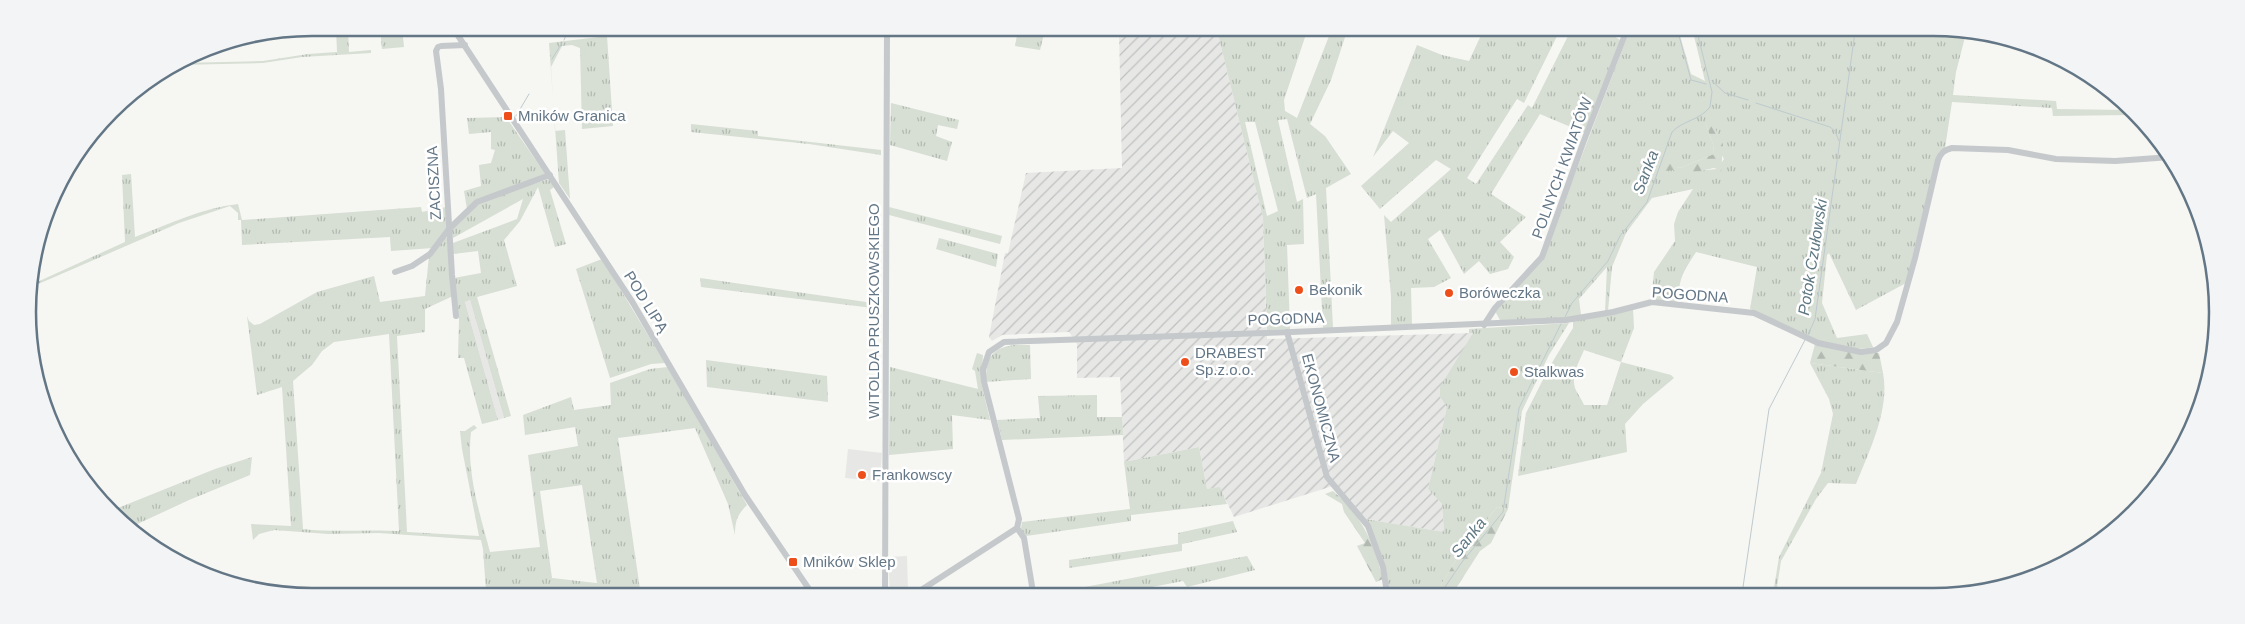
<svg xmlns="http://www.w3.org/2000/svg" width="2245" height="624" font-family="Arial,sans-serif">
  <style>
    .built { fill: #e7e8e6 }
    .industrial { fill: url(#industrial-furrows) }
    .grass { fill: url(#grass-tufts); fill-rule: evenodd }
    .forest { fill: url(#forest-firs) }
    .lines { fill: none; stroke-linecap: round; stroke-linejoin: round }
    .stream { stroke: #becacf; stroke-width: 1 }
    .minor { stroke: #c5c9cc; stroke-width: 6 }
    .poi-dot { fill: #ee4f1a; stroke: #fff; stroke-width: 2 }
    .labels { text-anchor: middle; stroke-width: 5; stroke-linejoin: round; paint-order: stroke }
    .poi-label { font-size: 15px; fill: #637686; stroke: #fff; text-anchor: start }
    .street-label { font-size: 15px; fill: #637686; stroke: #fff }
    .water-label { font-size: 16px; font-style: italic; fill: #5f7883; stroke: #fff }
    .rim { fill: none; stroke: #637686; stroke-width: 2.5 }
  </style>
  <defs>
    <pattern id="industrial-furrows" width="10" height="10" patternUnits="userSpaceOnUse" patternTransform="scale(1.25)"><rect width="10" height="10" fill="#e7e8e6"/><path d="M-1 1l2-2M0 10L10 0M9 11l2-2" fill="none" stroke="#bfc1c0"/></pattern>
    <pattern id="grass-tufts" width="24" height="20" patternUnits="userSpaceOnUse" patternTransform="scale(1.25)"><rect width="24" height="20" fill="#d7ded3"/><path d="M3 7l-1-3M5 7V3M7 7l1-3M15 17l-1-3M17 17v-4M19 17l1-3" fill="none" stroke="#b2b9b1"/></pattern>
    <pattern id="forest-firs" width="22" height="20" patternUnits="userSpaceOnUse" patternTransform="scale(1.25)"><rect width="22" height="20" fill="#d7ded3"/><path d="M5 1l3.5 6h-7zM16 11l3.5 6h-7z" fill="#b2b9b1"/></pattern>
  </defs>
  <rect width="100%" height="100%" fill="#f6f6f2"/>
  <!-- built -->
  <g class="built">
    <path d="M470 300 504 418 498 420 465 302Z"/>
    <path d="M848 449 882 453 880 481 845 478Z"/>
    <path d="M907 556 908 592H890L888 557Z"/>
  </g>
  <!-- industrial -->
  <path class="industrial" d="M1160 30H1217L1263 218 1267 339 1473 333 1440 397 1447 407 1428 489 1442 504 1444 532 1365 519 1336 485 1234 517 1220 488 1207 489 1199 447 1124 462 1120 377 1077 378V344L1069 332 1002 335 992 341 989 337 1005 253H1008L1026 173 1122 168 1119 33Z"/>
  <!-- grass -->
  <g class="grass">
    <path d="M336 28H348L349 52 371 50V53L302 57 263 63 177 65 182 63 263 61 308 54 337 52Z"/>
    <path d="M380 28H402L404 47 382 49Z"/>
    <path d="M1018 30H1045L1040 50 1015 46Z"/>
    <path d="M1217 30 1307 31 1284 100 1285 111 1297 118 1331 31H1347L1331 80 1310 124 1325 136 1351 174 1326 188 1333 328H1323L1316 194 1307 198 1287 119 1278 120 1297 202 1303 199 1304 244 1287 245 1290 329 1267 330 1263 218ZM1245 122H1255L1278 211 1267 216Z"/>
    <path d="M1483 31 1559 32 1524 103 1517 99 1467 178 1476 184 1528 105 1532 108 1570 32H1608L1620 40 1585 133 1540 114 1491 194 1526 217 1500 242 1514 257 1508 269 1490 274 1479 261 1464 274 1440 230 1428 239 1451 278 1434 287 1411 288 1412 326H1391V296L1384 215 1391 222 1451 169 1436 160 1380 209 1361 186 1409 143 1393 131 1373 157 1417 45 1442 55 1469 61Z"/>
    <path d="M1629 32H1679L1691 74 1705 81 1693 32 1966 33 1956 72 1953 95 2056 101 2057 109 2125 110 2130 115 2053 116 2052 108 1952 102 1945 148 1920 225 1906 283 1856 310 1829 253 1827 255 1822 303 1837 338 1867 334 1873 347C1833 356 1786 324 1750 309L1757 267 1696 252C1686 268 1673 285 1683 303L1651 300 1654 272 1675 241 1674 224 1678 212 1693 189 1652 198 1626 233 1612 267 1608 311 1605 312 1607 267 1579 299 1581 315 1567 318 1501 322 1495 311 1535 266 1573 179ZM1705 122 1724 159 1717 169 1675 173 1674 170 1677 167 1680 168 1714 154 1713 144Z"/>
    <path d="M607 36 613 126 582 129 580 48 572 45 562 46 551 67 555 131 565 130 570 199 559 183 549 43Z"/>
    <path d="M891 103 959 120 957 129 938 125 936 136 952 142 947 161 890 145Z"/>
    <path d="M506 117 546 175 467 209 464 191 481 186 479 165 491 163 495 150 491 149V132L469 134 467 118Z"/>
    <path d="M691 124 758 131V136L881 150V155L809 144 691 132Z"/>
    <path d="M131 174 135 237C169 224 202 208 238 204L242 220 421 207 422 212 446 207 448 229 433 248 391 251 390 237 242 245 241 220H238V213L230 206 179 223 29 288 34 271 35 283 125 242 122 175Z"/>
    <path d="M549 179 554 187 550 190 566 244 555 247 538 187 520 221 504 240 517 286 477 297 511 416 504 418 470 300 465 302 498 420 482 424 464 358H458L459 319 454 278 481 273 478 251 453 254V243L517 219 523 199 453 238 451 230 468 212 488 198Z"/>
    <path d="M889 207 1002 236 1000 244 889 215Z"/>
    <path d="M445 238H448L453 296 425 309V332L397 336 407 532 479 536 462 449 460 431H465L474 425 477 428 471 432C466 472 480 514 490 552L540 547 528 455 578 446 575 427 525 435 523 415 571 397 574 410 611 405 610 383 650 369 668 367 747 505C737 515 735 521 735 535L728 504 695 428 618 438 640 589 685 592 486 591 483 549 481 540 379 533 329 534 274 530 259 534 253 540 251 524 291 526 282 387 257 395 247 316 249 321 254 325 260 324 317 292 374 276 380 302 425 296 429 256ZM389 334 399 531C367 529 335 533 303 529L293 381 312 365 322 351 334 342ZM582 485 597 583H596L552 578 540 491Z"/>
    <path d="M939 238 998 254 996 267 936 249Z"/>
    <path d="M602 259 665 363 651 364 610 378 576 269Z"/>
    <path d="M700 278 880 304 881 309 701 287Z"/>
    <path d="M1633 309 1634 328 1621 362 1671 375 1674 378 1643 404 1625 424 1627 452 1518 476 1526 413 1550 366 1573 328V320ZM1584 350 1621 362 1607 405H1584C1582 399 1577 394 1575 388 1571 375 1579 362 1584 350Z"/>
    <path d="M1569 323 1549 355 1522 411 1508 509 1497 507 1456 560 1436 593H1389C1387 562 1379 547 1365 519L1444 532 1442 504 1428 489 1447 407 1440 397V387L1473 333H1469V329Z"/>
    <path d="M1014 345H1030L1031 379 986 382C986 360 990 348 1014 345Z"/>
    <path d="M977 353 983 355 981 382 990 420 952 415 953 449 889 455 890 367 978 389 975 371 972 369Z"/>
    <path d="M706 360 827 376 828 402 707 387Z"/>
    <path d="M1810 363 1883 373C1890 410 1869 451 1856 484L1828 483 1816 499 1781 561 1776 594H1773L1779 557 1821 473 1833 414 1829 399Z"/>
    <path d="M1097 395V417H1122L1123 435 1002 440 997 420 1040 418 1038 396Z"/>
    <path d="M1199 447 1207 489 1220 487 1227 504 1131 515V521L1026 536 1021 529 1022 522 1130 509 1124 462Z"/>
    <path d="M252 457 250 475 189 500 131 527 113 510 215 469Z"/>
    <path d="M1233 521 1237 532 1182 544V551L1069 568V560L1178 544V533Z"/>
    <path d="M1247 556 1255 570 1187 587 1183 581 1121 593 1064 591Z"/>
  </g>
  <!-- forest -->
  <g class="forest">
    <path d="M1710 118 1723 144 1721 174 1717 173V169L1714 168 1691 173H1675L1673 170 1664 171V166L1668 157 1673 156 1677 167 1680 168 1714 154 1713 144 1705 122V119Z"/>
    <path d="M1815 344 1858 353H1879L1883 373 1810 363Z"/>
    <path d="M1333 491C1363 517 1373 542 1383 579L1376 582 1357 546 1365 543 1344 512 1342 504 1325 494Z"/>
    <path d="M1497 507 1508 509 1491 543 1480 551 1453 593H1436L1456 560Z"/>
  </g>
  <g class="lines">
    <!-- stream -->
    <g class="stream">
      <path d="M1678 32 1691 80 1706 84"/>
      <path d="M564 40 568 31"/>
      <path d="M552 59 562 43"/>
      <path d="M1712 81 1725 93 1748 100"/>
      <path d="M1756 103 1830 127 1835 131 1839 141"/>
      <path d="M516 116 529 94"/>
      <path d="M1565 317 1572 303 1608 261 1620 236 1647 202 1672 132C1682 121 1700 120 1710 107L1712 92 1697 32"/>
      <path d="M1808 335 1815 319 1855 32"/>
      <path d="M1441 593 1462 562 1503 512 1519 408 1561 324"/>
      <path d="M1742 594 1769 409 1805 340"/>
    </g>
    <!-- minor -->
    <g class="minor">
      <path d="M453 28 633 303 745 495 811 592"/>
      <path d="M395 272 412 266 430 254 449 229 477 202 550 175"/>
      <path d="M456 316 452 275 441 89 436 51 438 47 441 46 465 45"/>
      <path d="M1484 325 1495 308 1542 257 1583 143 1626 32"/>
      <path d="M1287 332 1327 477 1368 526 1383 567 1387 593"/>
      <path d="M1017 528 1024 538 1033 592"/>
      <path d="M885 592 887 29"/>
      <path d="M918 592 1017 528 1019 519 984 382 983 370 989 352 1004 342 1292 332 1566 320 1613 312 1652 302 1754 313 1818 343 1861 352 1876 350 1886 343 1897 322 1915 258 1938 160C1941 153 1944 150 1952 148L2008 150 2056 159 2115 161 2171 157"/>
    </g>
  </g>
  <!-- markers -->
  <g class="poi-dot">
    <rect x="503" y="111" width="10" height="10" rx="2.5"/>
    <circle cx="1299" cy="290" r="5"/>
    <circle cx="1449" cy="293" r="5"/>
    <circle cx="1185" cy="362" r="5"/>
    <circle cx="1514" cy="372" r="5"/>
    <circle cx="862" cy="475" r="5"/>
    <rect x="788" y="557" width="10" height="10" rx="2.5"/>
  </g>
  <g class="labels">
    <!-- poi labels -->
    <g class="poi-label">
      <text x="518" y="121">Mników Granica</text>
      <text x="1309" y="295">Bekonik</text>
      <text x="1459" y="298">Boróweczka</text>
      <text x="1195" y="358">DRABEST<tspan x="1195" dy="17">Sp.z.o.o.</tspan></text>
      <text x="1524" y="377">Stalkwas</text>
      <text x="872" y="480">Frankowscy</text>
      <text x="803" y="567">Mników Sklep</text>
    </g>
    <!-- street labels -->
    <g class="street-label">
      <text transform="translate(1562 168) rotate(-70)" y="5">POLNYCH KWIATÓW</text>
      <text transform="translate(434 183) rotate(-93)" y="5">ZACISZNA</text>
      <text transform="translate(1690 295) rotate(4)" y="5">POGODNA</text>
      <text transform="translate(646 302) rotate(58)" y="5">POD LIPĄ</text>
      <text transform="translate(874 311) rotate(-90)" y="5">WITOLDA PRUSZKOWSKIEGO</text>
      <text transform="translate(1286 319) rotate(-2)" y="5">POGODNA</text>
      <text transform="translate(1321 408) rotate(75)" y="5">EKONOMICZNA</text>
    </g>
    <!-- water labels -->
    <g class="water-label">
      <text transform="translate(1645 172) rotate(-69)" y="6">Sanka</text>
      <text transform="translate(1812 257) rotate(-81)" y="6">Potok Czułowski</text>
      <text transform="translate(1468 537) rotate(-51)" y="6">Sanka</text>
    </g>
  </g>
  <!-- crop -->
  <path d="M0 0H2245V624H0ZM312 36H1933A276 276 0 0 1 2209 312V312A276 276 0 0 1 1933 588H312A276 276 0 0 1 36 312V312A276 276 0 0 1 312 36Z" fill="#f3f4f5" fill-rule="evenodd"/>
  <path class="rim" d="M312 36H1933A276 276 0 0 1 2209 312V312A276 276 0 0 1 1933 588H312A276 276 0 0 1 36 312V312A276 276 0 0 1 312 36Z"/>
</svg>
